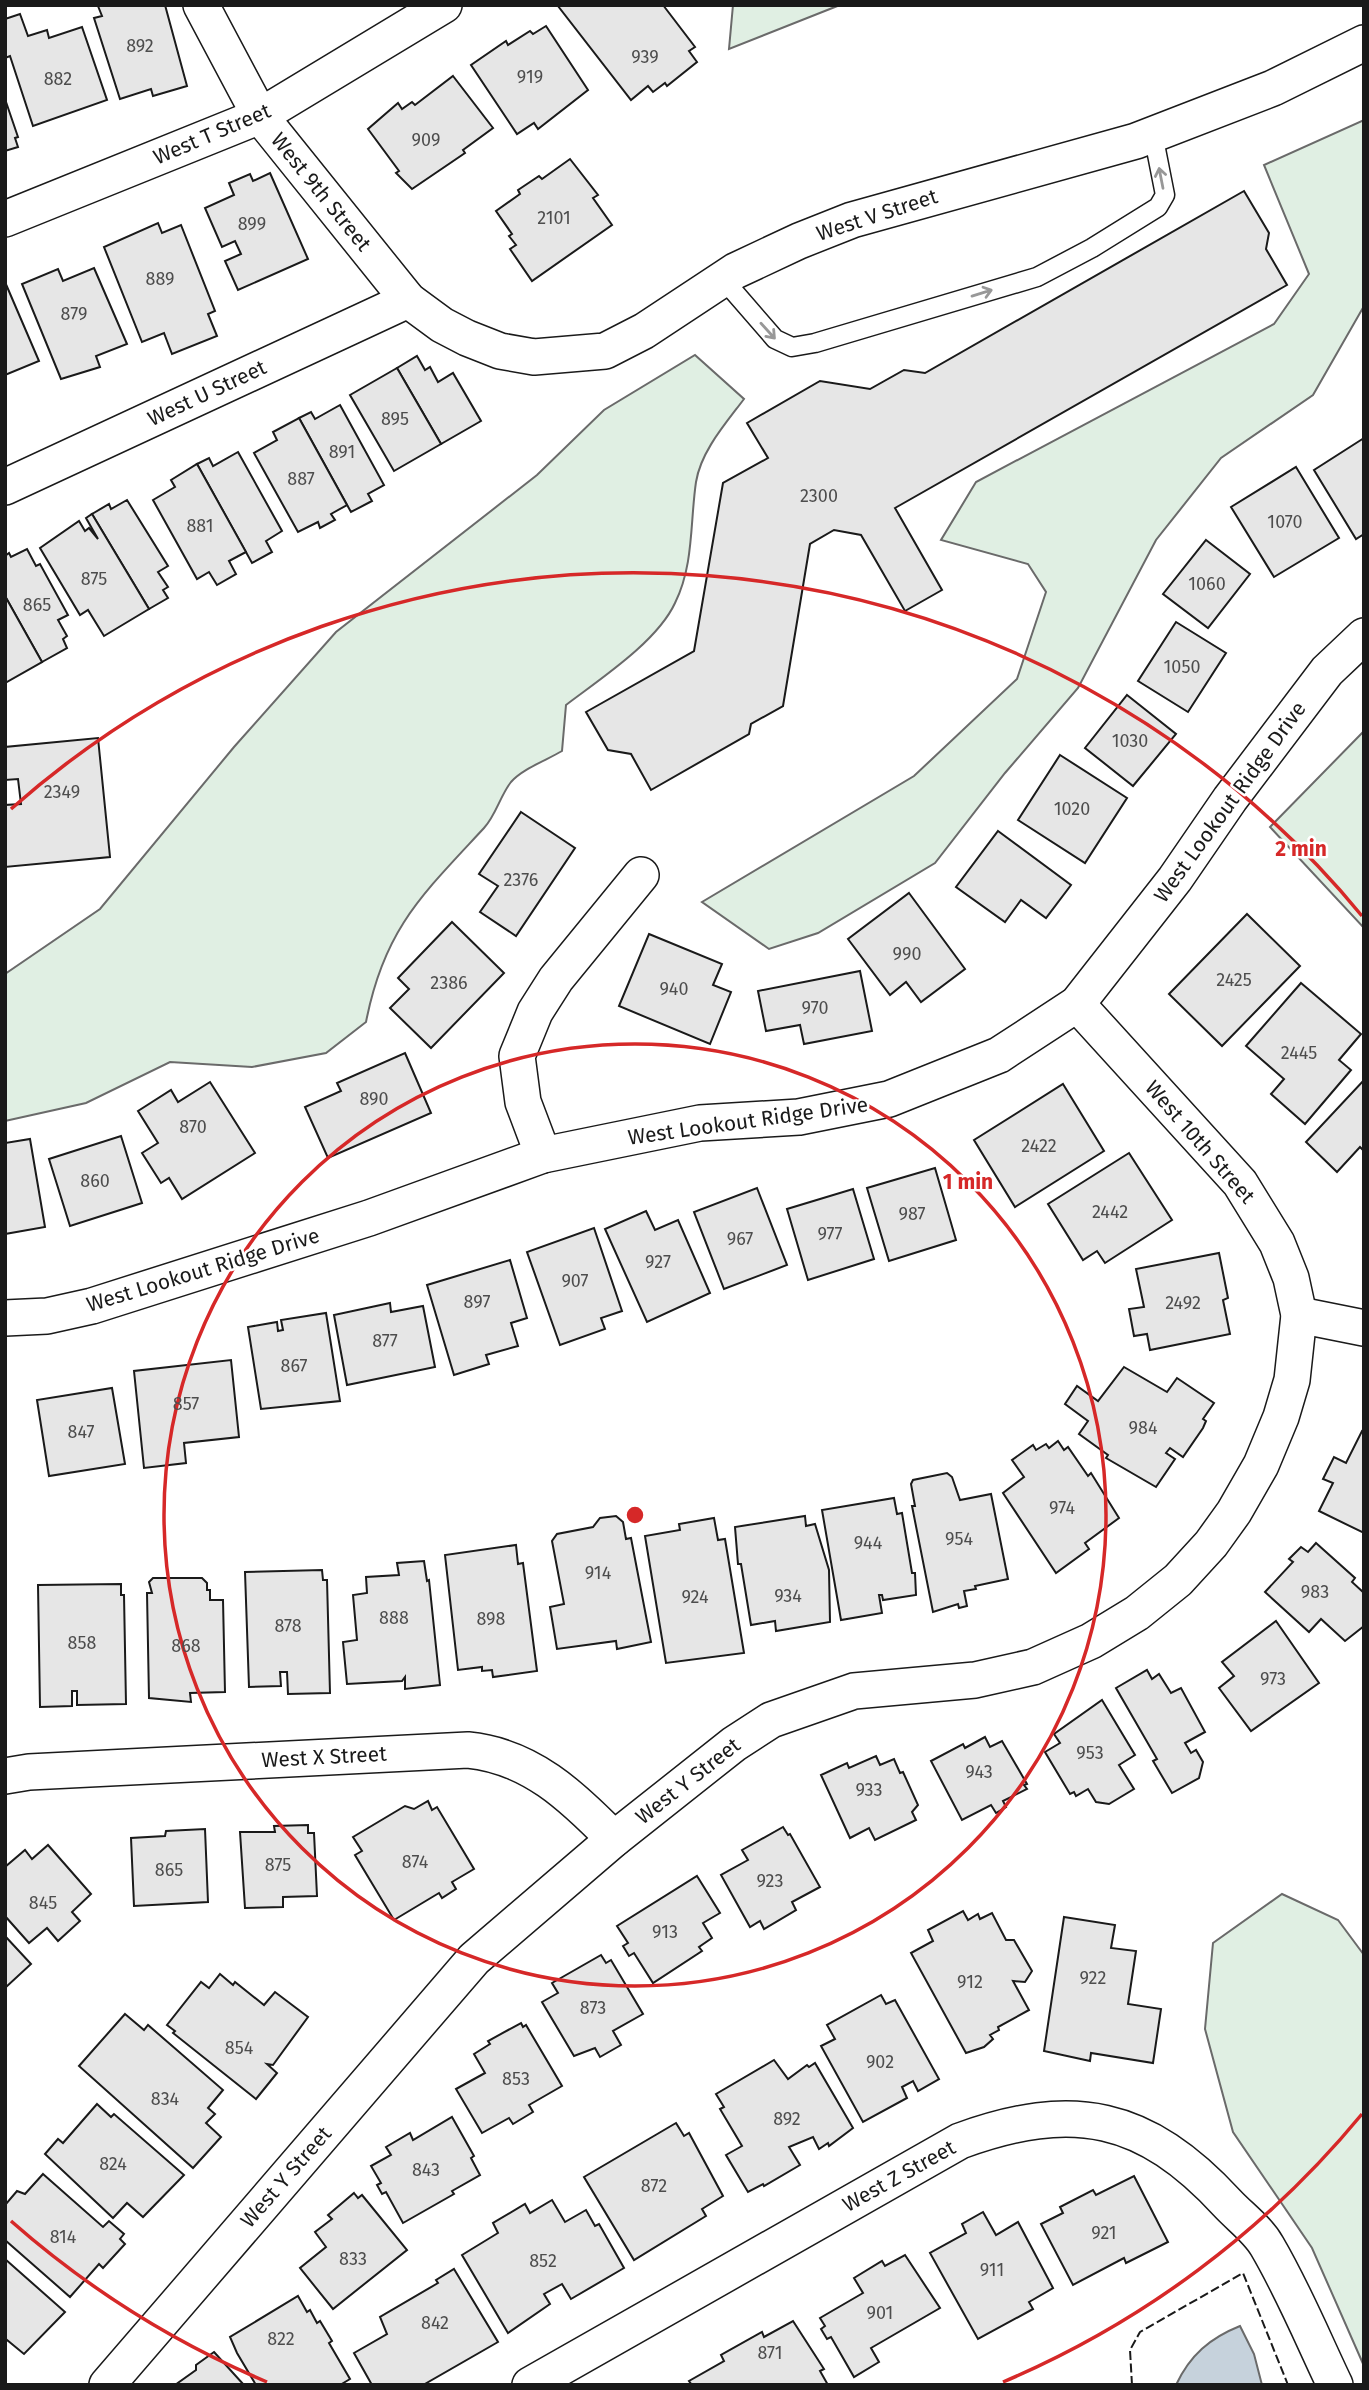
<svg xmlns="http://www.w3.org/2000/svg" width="1369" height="2390" font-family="'Fira Sans',sans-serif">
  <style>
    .green { fill: #e0efe3; stroke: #6a6a6a; stroke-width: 2 }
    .water { fill: #c6d2dc; stroke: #6a6a6a; stroke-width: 2 }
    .building { fill: #e6e6e6; stroke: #1a1a1a; stroke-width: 2 }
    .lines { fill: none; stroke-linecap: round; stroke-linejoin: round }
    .lane-casing { stroke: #1a1a1a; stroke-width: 21 }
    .street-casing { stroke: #1a1a1a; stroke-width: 38 }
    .lane { stroke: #fff; stroke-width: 18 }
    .street { stroke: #fff; stroke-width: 35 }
    .fence { stroke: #1a1a1a; stroke-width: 2; stroke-dasharray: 9 3.5; stroke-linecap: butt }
    .oneway { stroke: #989898 }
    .ring { fill: none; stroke: #d62828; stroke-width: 3.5 }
    .labels { text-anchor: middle; stroke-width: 5; stroke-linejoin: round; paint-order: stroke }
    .number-label { font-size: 18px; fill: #4d4d4d }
    .street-label { font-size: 21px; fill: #1a1a1a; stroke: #fff }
    .centre { fill: #d62828; stroke: #fff; stroke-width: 3.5 }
    .ring-label { font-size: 21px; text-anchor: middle; font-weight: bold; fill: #d62828; stroke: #fff; stroke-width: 5; stroke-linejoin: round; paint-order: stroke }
  </style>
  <rect width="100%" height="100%" fill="#fff"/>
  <!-- green -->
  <g class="green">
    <path d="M733 5H840L729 49Z"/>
    <path d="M1364 120V306L1313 395 1221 458 1156 540 1078 688 1005 773 935 863 818 933 769 949 702 902 914 776 1017 679 1046 592 1028 564 941 540 976 482 1274 324 1309 274 1264 165Z"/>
    <path d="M695 355 744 399C726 423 701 451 696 482 690 522 694 565 675 603 657 642 600 679 566 705L562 751C547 760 522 769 511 782 500 796 496 815 484 828 422 895 384 929 366 1022L326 1053 252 1067 170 1062 86 1103 5 1121V974L100 909 234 747 336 632 537 475 604 410Z"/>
    <path d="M1364 731V928L1270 827Z"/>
    <path d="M1282 1894 1338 1920 1364 1955V2366L1312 2248 1233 2132 1205 2029 1213 1943Z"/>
  </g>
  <!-- water -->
  <path class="water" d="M1240 2326 1254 2354 1262 2385H1176C1190 2355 1210 2338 1240 2326Z"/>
  <!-- building -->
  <g class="building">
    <path d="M165 5 187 86 153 96 151 89 120 99 94 18 102 16 98 6Z"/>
    <path d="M663 5 695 47 689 51 697 62 667 86 665 83 653 92 648 86 631 100 558 6Z"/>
    <path d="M20 14 28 36 47 30 49 38 82 27 107 100 33 126 10 56 5 58V19Z"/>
    <path d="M546 26 588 90 538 129 534 123 517 134 471 65 506 41 508 45 530 31 533 34Z"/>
    <path d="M453 76 493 128 463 150 465 153 412 189 396 173 399 171 368 129 398 103 402 109 412 102 415 105Z"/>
    <path d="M5 99 18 137 15 138 18 147 5 151Z"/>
    <path d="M570 159 598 195 593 198 612 225 532 281 510 249 516 245 509 236 512 234 496 211 520 194 518 190 539 176 542 179Z"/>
    <path d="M270 173 308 259 238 290 225 261 241 254 235 241 222 247 205 208 234 195 229 183 250 174 253 181Z"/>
    <path d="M1244 191 1269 233 1266 249 1287 285 895 508 942 590 905 611 861 535 834 530 810 544 783 706 751 724 749 734 651 790 631 754 608 750 586 712 694 651 723 483 768 458 747 423 820 381 870 389 904 370 925 373Z"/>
    <path d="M158 223 162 233 181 225 215 311 208 314 217 336 172 354 164 333 142 342 104 247Z"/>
    <path d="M94 268 127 344 96 356 100 367 61 379 22 284 58 269 63 281Z"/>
    <path d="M5 282 39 361 5 375Z"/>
    <path d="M417 356 425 370 430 367 438 382 453 373 481 421 441 444 397 368Z"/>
    <path d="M397 368 441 444 394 471 350 395Z"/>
    <path d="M340 405 384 485 368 494 372 501 351 512 299 418 311 412 315 419Z"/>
    <path d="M299 418 347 505 331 514 335 520 320 528 318 522 298 532 254 453 277 440 273 432Z"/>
    <path d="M1364 438V534L1356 539 1314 470Z"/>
    <path d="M238 452 282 531 266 541 272 552 252 563 197 464 209 458 213 466Z"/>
    <path d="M197 464 246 552 229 561 236 574 217 585 209 572 197 579 153 500 175 487 171 480Z"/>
    <path d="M1296 467 1339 538 1274 577 1231 507Z"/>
    <path d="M127 500 168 566 158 572 168 587 163 590 168 598 149 609 92 514 109 504 111 509Z"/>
    <path d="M92 514 149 609 104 636 88 610 80 615 40 548 79 521 85 531 89 528 98 539 86 518Z"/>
    <path d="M1206 540 1250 574 1208 628 1163 594Z"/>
    <path d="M27 549 36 566 40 564 68 615 58 620 67 636 63 639 67 648 42 662 5 596V556L9 553 11 557Z"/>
    <path d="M5 596 42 662 5 683Z"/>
    <path d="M1176 622 1226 653 1188 712 1138 681Z"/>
    <path d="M1127 695 1176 734 1133 786 1085 748Z"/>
    <path d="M98 738 110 857 5 867V805L21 804 18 779 5 780V747Z"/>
    <path d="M1060 755 1127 798 1085 863 1018 820Z"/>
    <path d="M521 812 575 848 516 936 480 912 498 886 479 874Z"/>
    <path d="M998 831 1071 885 1046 918 1021 900 1005 922 956 887Z"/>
    <path d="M909 893 965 969 921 1002 906 982 890 995 848 939Z"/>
    <path d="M1247 914 1300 966 1222 1046 1169 994Z"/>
    <path d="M452 922 504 973 431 1048 390 1008 409 989 398 978Z"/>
    <path d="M649 934 722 964 713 985 731 992 710 1044 619 1006Z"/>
    <path d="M860 971 872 1031 804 1044 800 1025 766 1031 758 991Z"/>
    <path d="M1301 983 1361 1034 1339 1060 1351 1070 1305 1124 1271 1094 1284 1079 1246 1046Z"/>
    <path d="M405 1053 431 1113 328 1158 305 1107 341 1091 337 1083Z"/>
    <path d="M1364 1080V1151L1360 1147 1337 1172 1306 1142Z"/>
    <path d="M210 1082 255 1153 182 1199 169 1178 161 1183 142 1153 158 1143 138 1111 171 1090 178 1102Z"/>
    <path d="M1063 1084 1104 1151 1015 1207 974 1140Z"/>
    <path d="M121 1136 142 1203 70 1226 49 1159Z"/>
    <path d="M30 1139 45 1227 5 1234V1143Z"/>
    <path d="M1129 1153 1172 1220 1105 1263 1097 1251 1083 1260 1048 1204Z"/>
    <path d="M935 1168 956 1240 889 1261 867 1188Z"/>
    <path d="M757 1188 787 1265 724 1289 694 1212Z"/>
    <path d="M853 1189 874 1259 808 1280 787 1209Z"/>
    <path d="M646 1211 655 1230 678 1220 710 1293 647 1322 605 1229Z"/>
    <path d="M594 1228 622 1311 601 1318 605 1329 560 1345 527 1252Z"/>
    <path d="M1219 1253 1228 1298 1223 1300 1230 1334 1150 1350 1147 1334 1134 1336 1129 1309 1144 1307 1136 1269Z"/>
    <path d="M510 1260 527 1318 511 1323 518 1346 486 1355 489 1364 454 1375 427 1285Z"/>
    <path d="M390 1303 391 1312 423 1306 435 1367 347 1385 334 1315Z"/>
    <path d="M326 1313 340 1401 261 1409 248 1327 277 1322 278 1331 283 1330 281 1320Z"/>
    <path d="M231 1360 239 1437 184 1443 186 1463 144 1468 134 1371Z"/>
    <path d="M1124 1367 1167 1392 1177 1378 1214 1403 1203 1419 1206 1421 1203 1428 1183 1457 1170 1448 1166 1453 1175 1459 1156 1487 1106 1458 1108 1455 1079 1434 1088 1421 1065 1404 1077 1386 1098 1401Z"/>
    <path d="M112 1388 125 1464 49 1476 37 1400Z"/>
    <path d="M1362 1431 1364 1432V1533L1319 1511 1333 1483 1323 1479 1334 1457 1346 1463Z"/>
    <path d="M1058 1441 1064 1450 1068 1447 1088 1476 1091 1473 1119 1518 1085 1543 1089 1549 1056 1573 1003 1493 1024 1477 1012 1460 1033 1445 1036 1450 1046 1444 1049 1448Z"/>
    <path d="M947 1473 952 1477 960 1500 991 1494 1008 1579 975 1586 976 1589 964 1591 967 1606 959 1608 958 1604 933 1612 912 1506H915L911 1484 913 1480Z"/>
    <path d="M894 1498 897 1514 902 1513 912 1573H915L916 1595 883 1600 882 1595H879L882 1613 841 1620 822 1510Z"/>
    <path d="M616 1516 623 1522 626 1539 631 1538 651 1642 617 1649 616 1641 557 1649 550 1607 564 1604 552 1541 557 1534 593 1527 600 1518Z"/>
    <path d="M805 1516 806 1526 815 1524 829 1570 830 1622 776 1631 775 1621 751 1625 741 1564H738L735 1527Z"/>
    <path d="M714 1518 718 1540 725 1539 744 1653 666 1663 645 1536 680 1530 679 1524Z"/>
    <path d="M1316 1543 1355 1578 1352 1582 1364 1593V1626L1345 1641 1321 1619 1309 1632 1265 1592 1293 1562 1289 1559 1301 1547 1308 1552Z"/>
    <path d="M516 1545 518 1564 523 1563 537 1671 493 1677 492 1670 482 1671V1667L458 1670 445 1555Z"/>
    <path d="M424 1561 427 1581 429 1580 440 1685 405 1689V1677L402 1681 347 1684 343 1642 357 1640 353 1595 367 1593 366 1577 399 1575 397 1563Z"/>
    <path d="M322 1570 323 1580H327L330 1693 288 1694 287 1672H280L281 1686 249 1687 245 1572Z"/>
    <path d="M153 1578H202L207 1583V1590H210V1600H223L225 1692 190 1693 191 1702 149 1698 147 1593H152L149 1582Z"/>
    <path d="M121 1584V1595H124L126 1704 77 1705V1691H72V1706L40 1707 38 1585Z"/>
    <path d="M1276 1621 1319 1683 1251 1731 1219 1688 1234 1676 1222 1662Z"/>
    <path d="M1147 1670 1152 1679 1159 1674 1171 1693 1181 1688 1205 1732 1185 1743 1191 1753 1196 1750 1203 1762 1199 1778 1172 1793 1153 1761 1157 1759 1116 1688Z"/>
    <path d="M1102 1700 1135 1755 1119 1765 1134 1789 1109 1804 1096 1802 1088 1789 1076 1796 1074 1792 1070 1794 1045 1752 1060 1743 1054 1734Z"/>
    <path d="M985 1737 990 1747 1002 1741 1027 1784 1024 1785 1027 1789 1003 1801 1006 1807 996 1813 991 1805 962 1820 931 1761 963 1744 965 1748Z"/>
    <path d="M876 1756 880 1765 894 1759 900 1773 903 1772 918 1805 912 1812 916 1820 875 1840 869 1828 850 1838 821 1775 847 1763 849 1768Z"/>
    <path d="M428 1801 432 1810 437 1807 474 1869 452 1882 456 1889 442 1898 439 1893 394 1920 355 1855 362 1851 353 1837 405 1806 414 1809Z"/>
    <path d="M308 1825V1833H314L317 1896 283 1897V1907L245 1908 240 1832H275L274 1826Z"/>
    <path d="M783 1827 788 1835 790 1834 820 1887 792 1902 796 1910 764 1929 760 1921 750 1927 721 1875 748 1860 742 1850Z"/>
    <path d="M205 1829 208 1902 134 1906 131 1838 165 1836 166 1831Z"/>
    <path d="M48 1845 91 1894 72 1912 80 1921 58 1941 47 1928 29 1943 5 1916V1867L25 1850 32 1859Z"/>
    <path d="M697 1876 720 1913 703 1923 712 1938 699 1947 702 1951 653 1983 634 1953 629 1956 623 1946 628 1943 617 1926Z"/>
    <path d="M963 1911 968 1920 978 1914 980 1919 992 1913 1006 1940H1014L1032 1971 1025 1982 1013 1981 1029 2010 998 2027 999 2030 990 2035 993 2039 984 2047 966 2053 911 1953 933 1941 928 1930Z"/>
    <path d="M1064 1917 1115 1925 1111 1948 1136 1951 1128 2004 1161 2009 1153 2063 1091 2053 1090 2061 1044 2051Z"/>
    <path d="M5 1936 31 1964 5 1988Z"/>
    <path d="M601 1955 606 1963 611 1960 643 2014 613 2031 621 2045 600 2057 595 2048 574 2056 542 2002 558 1993 552 1983Z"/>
    <path d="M220 1974 233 1985 235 1982 264 2005 275 1992 308 2017 273 2065 267 2064 277 2073 256 2099 173 2033 175 2031 167 2025 201 1982 209 1988Z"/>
    <path d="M881 1995 886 2004 895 2000 939 2079 918 2091 913 2081 902 2087 907 2098 863 2122 821 2046 835 2039 827 2025Z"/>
    <path d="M125 2014 144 2030 148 2025 223 2090 208 2108 215 2114 206 2123 221 2137 193 2168 79 2066Z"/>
    <path d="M521 2023 523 2027 526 2025 562 2086 529 2105 533 2112 513 2124 509 2118 482 2133 456 2089 485 2073 474 2054 490 2044 488 2041Z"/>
    <path d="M774 2060 788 2079 807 2065 809 2067 815 2063 853 2128 829 2146 828 2143 819 2149 813 2137 789 2147 800 2165 764 2186 763 2184 748 2192 726 2155 742 2146 720 2109 724 2107 716 2094Z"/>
    <path d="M97 2104 111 2117 114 2114 184 2175 143 2217 127 2203 113 2218 45 2154 58 2139 63 2143Z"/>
    <path d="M452 2117 474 2156 471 2158 480 2175 452 2191 454 2194 403 2223 386 2192 382 2194 377 2185 381 2183 371 2166 391 2155 386 2147 410 2133 413 2140Z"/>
    <path d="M676 2123 684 2136 689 2133 723 2196 702 2209 706 2216 634 2260 584 2177Z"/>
    <path d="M43 2174 103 2227 109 2221 124 2234 120 2239 125 2244 103 2268 99 2264 70 2297 5 2240V2205L17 2191 25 2194Z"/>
    <path d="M1134 2176 1168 2242 1126 2263 1124 2258 1073 2285 1041 2224 1063 2213 1060 2207 1093 2190 1096 2195Z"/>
    <path d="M354 2193 358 2198 362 2195 407 2250 333 2309 300 2268 326 2247 315 2232 332 2219 328 2215Z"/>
    <path d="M552 2200 565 2222 586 2210 595 2226 599 2224 624 2268 571 2299 562 2284 544 2294 550 2304 508 2333 462 2255 498 2233 493 2223 525 2204 530 2213Z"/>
    <path d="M983 2212 996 2235 1018 2222 1053 2288 1029 2302 1033 2309 978 2339 930 2253 966 2233 962 2224Z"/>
    <path d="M905 2255 940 2308 871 2348 879 2362 854 2377 831 2337 827 2339 821 2329 825 2326 820 2318 863 2293 854 2278 882 2261 885 2266Z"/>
    <path d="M5 2259 65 2312 24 2354 7 2340 5 2343Z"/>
    <path d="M454 2269 498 2342 423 2385H372L354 2353 387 2334 380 2317 438 2283 436 2280Z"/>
    <path d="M298 2296 307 2312 310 2310 317 2323 320 2321 332 2341 329 2343 350 2379 340 2385H256L237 2353 230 2337Z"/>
    <path d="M793 2321 824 2369 820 2371 828 2385H692L689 2381 724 2361 721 2355 762 2332 764 2337Z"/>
    <path d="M214 2352 244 2385H175L196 2370V2365Z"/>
  </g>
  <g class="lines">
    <defs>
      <path id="lane" d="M723 279 775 339 792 347 815 343 1037 277 1092 248 1158 207 1165 195 1153 134"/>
      <g id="street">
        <path d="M201 5 260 116 408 300 442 325 467 338 500 351 534 357 605 351 644 331 735 271 799 241 852 220 1136 141 1273 88 1364 43"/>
        <path d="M5 219 260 116 444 5"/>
        <path d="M5 487 408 300"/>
        <path d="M543 1155 523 1102 517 1056 535 1012 556 979 641 875"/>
        <path d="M1299 1315 1364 1328"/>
        <path d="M5 1318 47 1316 92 1306 369 1218 543 1155 700 1123 799 1117 889 1099 999 1055 1077 1004 1175 879 1230 799 1327 671 1364 636"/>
        <path d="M5 1776 29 1772 468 1750C530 1756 572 1796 614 1839"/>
        <path d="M107 2385 474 1959 614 1839 734 1744 771 1720 854 1691 975 1680 1033 1667 1091 1641 1137 1613 1178 1580 1211 1544 1234 1512 1261 1465 1281 1417 1292 1380 1299 1315 1291 1278 1277 1243 1240 1183 1077 1004"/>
        <path d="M530 2385 960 2141C1073 2100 1145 2114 1227 2203 1240 2217 1258 2230 1267 2246 1293 2290 1313 2339 1335 2385"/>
      </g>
    </defs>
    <!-- lane casing -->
    <use href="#lane" class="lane-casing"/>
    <!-- street casing -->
    <use href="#street" class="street-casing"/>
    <!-- lane -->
    <use href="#lane" class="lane"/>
    <!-- street -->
    <use href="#street" class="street"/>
    <!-- fence -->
    <g class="fence">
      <path d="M1364 771V773"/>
      <path d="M1132 2385 1130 2350 1140 2332 1243 2273 1288 2385"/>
    </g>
  </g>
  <!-- one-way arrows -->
  <defs><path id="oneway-shaft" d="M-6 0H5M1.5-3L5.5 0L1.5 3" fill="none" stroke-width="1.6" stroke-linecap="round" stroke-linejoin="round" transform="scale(1.75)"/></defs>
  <g class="oneway">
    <use href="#oneway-shaft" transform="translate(1161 178) rotate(-101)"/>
    <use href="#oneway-shaft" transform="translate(982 293) rotate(-17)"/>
    <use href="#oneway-shaft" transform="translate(768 331) rotate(48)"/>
  </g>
  <!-- distance rings -->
  <g class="ring">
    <circle cx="635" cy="1515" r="471"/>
    <path d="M1362 2114A942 942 0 0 1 1003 2382M267 2382A942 942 0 0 1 11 2221M11 809A942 942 0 0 1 1362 916"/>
  </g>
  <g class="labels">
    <!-- number labels -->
    <g class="number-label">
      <text x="140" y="52">892</text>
      <text x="645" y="63">939</text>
      <text x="530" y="83">919</text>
      <text x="58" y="85">882</text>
      <text x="426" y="146">909</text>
      <text x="554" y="224">2101</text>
      <text x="252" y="230">899</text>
      <text x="160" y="285">889</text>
      <text x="74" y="320">879</text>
      <text x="395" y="425">895</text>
      <text x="342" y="458">891</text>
      <text x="301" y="485">887</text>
      <text x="819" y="502">2300</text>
      <text x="1285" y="528">1070</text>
      <text x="200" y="532">881</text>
      <text x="94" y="585">875</text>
      <text x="1207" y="590">1060</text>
      <text x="37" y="611">865</text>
      <text x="1182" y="673">1050</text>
      <text x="1130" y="747">1030</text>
      <text x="62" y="798">2349</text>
      <text x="1072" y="815">1020</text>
      <text x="521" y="886">2376</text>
      <text x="907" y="960">990</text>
      <text x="1234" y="986">2425</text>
      <text x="449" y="989">2386</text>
      <text x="674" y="995">940</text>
      <text x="815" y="1014">970</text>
      <text x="1299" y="1059">2445</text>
      <text x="374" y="1105">890</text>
      <text x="193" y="1133">870</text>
      <text x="1039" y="1152">2422</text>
      <text x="95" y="1187">860</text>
      <text x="1110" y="1218">2442</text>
      <text x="912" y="1220">987</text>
      <text x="830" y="1240">977</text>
      <text x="740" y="1245">967</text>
      <text x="658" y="1268">927</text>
      <text x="575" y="1287">907</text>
      <text x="477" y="1308">897</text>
      <text x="1183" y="1309">2492</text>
      <text x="385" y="1347">877</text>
      <text x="294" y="1372">867</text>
      <text x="186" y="1410">857</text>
      <text x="1143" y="1434">984</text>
      <text x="81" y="1438">847</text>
      <text x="1062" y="1514">974</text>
      <text x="959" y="1545">954</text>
      <text x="868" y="1549">944</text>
      <text x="598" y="1579">914</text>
      <text x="1315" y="1598">983</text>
      <text x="788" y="1602">934</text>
      <text x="695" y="1603">924</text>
      <text x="394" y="1624">888</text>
      <text x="491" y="1625">898</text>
      <text x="288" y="1632">878</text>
      <text x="82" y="1649">858</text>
      <text x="186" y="1652">868</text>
      <text x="1273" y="1685">973</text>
      <text x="1090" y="1759">953</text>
      <text x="979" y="1778">943</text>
      <text x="869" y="1796">933</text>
      <text x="415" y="1868">874</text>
      <text x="278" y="1871">875</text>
      <text x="169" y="1876">865</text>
      <text x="770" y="1887">923</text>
      <text x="43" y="1909">845</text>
      <text x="665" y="1938">913</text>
      <text x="1093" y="1984">922</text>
      <text x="970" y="1988">912</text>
      <text x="593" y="2014">873</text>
      <text x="239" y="2054">854</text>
      <text x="880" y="2068">902</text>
      <text x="516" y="2085">853</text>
      <text x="165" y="2105">834</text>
      <text x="787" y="2125">892</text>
      <text x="113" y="2170">824</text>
      <text x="426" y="2176">843</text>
      <text x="654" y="2192">872</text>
      <text x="1104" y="2239">921</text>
      <text x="63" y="2243">814</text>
      <text x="353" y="2265">833</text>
      <text x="543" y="2267">852</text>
      <text x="992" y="2276">911</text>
      <text x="880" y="2319">901</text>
      <text x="435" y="2329">842</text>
      <text x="281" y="2345">822</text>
      <text x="770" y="2359">871</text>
    </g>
    <!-- street labels -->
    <g class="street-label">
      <text transform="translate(212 134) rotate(-23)" y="7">West T Street</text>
      <text transform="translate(321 192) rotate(51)" y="7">West 9th Street</text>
      <text transform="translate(877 215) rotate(-18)" y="7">West V Street</text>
      <text transform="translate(207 393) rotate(-25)" y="7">West U Street</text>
      <text transform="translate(1230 802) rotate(-54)" y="7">West Lookout Ridge Drive</text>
      <text transform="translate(748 1121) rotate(-8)" y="7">West Lookout Ridge Drive</text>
      <text transform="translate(1200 1142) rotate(49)" y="7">West 10th Street</text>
      <text transform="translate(203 1270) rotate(-17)" y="7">West Lookout Ridge Drive</text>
      <text transform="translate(324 1757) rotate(-3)" y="7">West X Street</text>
      <text transform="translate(688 1781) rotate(-38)" y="7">West Y Street</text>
      <text transform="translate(899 2176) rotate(-29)" y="7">West Z Street</text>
      <text transform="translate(286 2177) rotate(-49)" y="7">West Y Street</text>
    </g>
  </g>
  <circle cx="635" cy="1515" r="10" class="centre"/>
  <g class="ring-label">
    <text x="1301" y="856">2 min</text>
    <text x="968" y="1189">1 min</text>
  </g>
  <!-- border -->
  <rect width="1369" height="2390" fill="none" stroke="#1a1a1a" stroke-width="14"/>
</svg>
